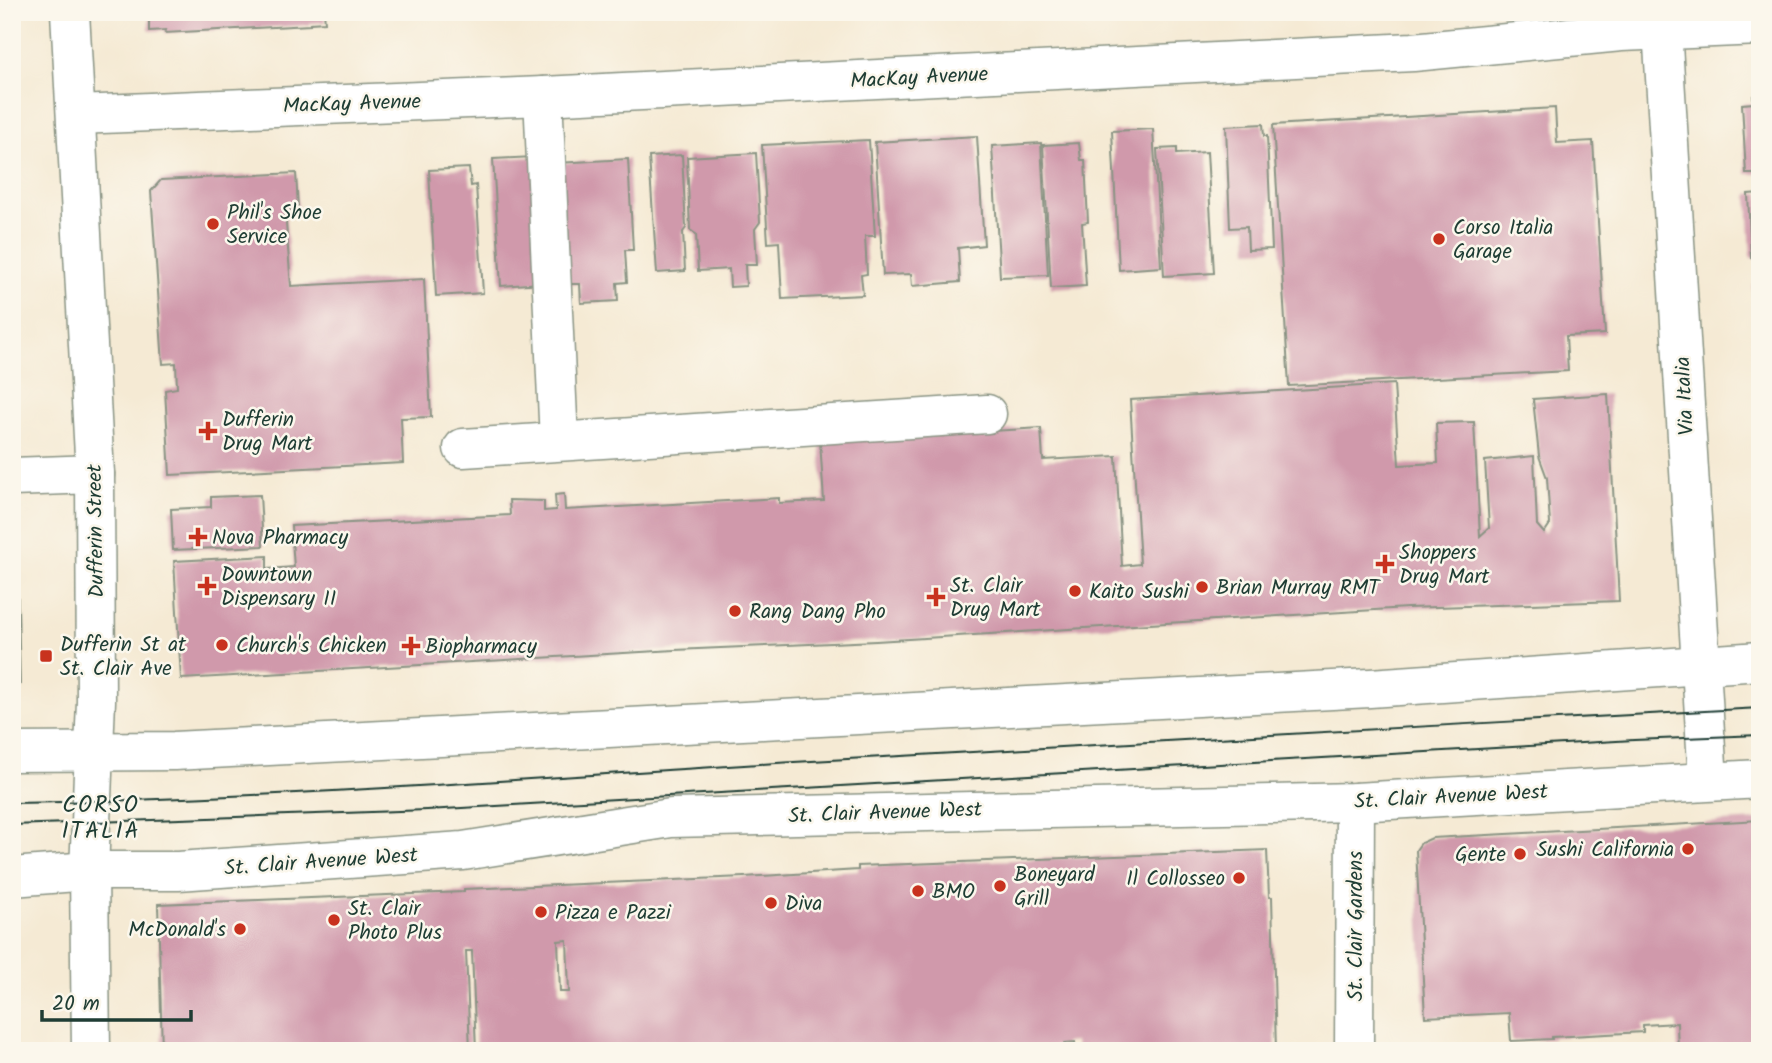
<svg xmlns="http://www.w3.org/2000/svg" width="1772" height="1063" font-family="Kalam,sans-serif">
  <style>
    .building { fill: #d099ab; fill-rule: evenodd }
    .lines { fill: none; stroke-linecap: round; stroke-linejoin: round }
    .minor-casing { stroke: #8a9484; stroke-width: 41 }
    .major-casing { stroke: #8a9484; stroke-width: 41 }
    .minor { stroke: #fff; stroke-width: 38 }
    .major { stroke: #fff; stroke-width: 38 }
    .tram { stroke: #1f3d34; stroke-width: 2 }
    .poi-dot { fill: #c8321e; stroke: #fbf7ec; stroke-width: 2.5 }
    .labels { text-anchor: middle; stroke-width: 5; stroke-linejoin: round; paint-order: stroke }
    .street-label { font-size: 21px; fill: #1f3d34; stroke: #fbf7ec }
    .poi-label { font-size: 21px; fill: #1f3d34; stroke: #fbf7ec; text-anchor: start }
    .neighbourhood-label { font-size: 23px; letter-spacing: 2px; fill: #1f3d34; stroke: #fbf7ec }
  </style>
  <rect width="100%" height="100%" fill="#fbf7ec"/>
  <filter id="ink" filterUnits="userSpaceOnUse"><feTurbulence type="fractalNoise" baseFrequency=".0143" numOctaves="2"/><feDisplacementMap in="SourceGraphic" scale="14" xChannelSelector="R" yChannelSelector="G"/><feConvolveMatrix kernelMatrix="1 2 1 2 8 2 1 2 1" color-interpolation-filters="sRGB"/></filter>
  <filter id="wash" filterUnits="userSpaceOnUse"><feTurbulence type="fractalNoise" baseFrequency=".00686" numOctaves="4" result="noise"/><feDisplacementMap in="SourceGraphic" scale="28" xChannelSelector="R" yChannelSelector="G"/><feGaussianBlur stdDeviation="1.57" result="paint"/><feColorMatrix in="noise" values="0 0 0 0 0 0 0 0 0 0 0 0 0 0 0 0 0 1.4 0 .05"/><feComposite in="paint" operator="in"/></filter>
  <g filter="url(#wash)">
    <rect width="100%" height="100%" fill="#f5ead4"/>
    <g id="blocks">
      <!-- building -->
      <g class="building">
        <path d="M149 12H324L325 22 310 23V25L165 33 166 30 149 31Z"/>
        <path d="M1753 96H1760V174H1746L1742 104 1754 103Z"/>
        <path d="M1555 108 1557 143 1593 141 1605 334 1566 336 1568 371 1289 386 1273 125Z"/>
        <path d="M1263 124 1264 136H1267L1272 249 1248 250 1247 227 1230 228 1226 126Z"/>
        <path d="M1153 129 1161 267 1119 270 1112 131Z"/>
        <path d="M977 136 984 245 958 248 960 282 912 286 911 274 883 275 875 142Z"/>
        <path d="M869 140 875 236H865L867 274 861 275 863 295 782 299 779 242 768 243 762 145Z"/>
        <path d="M1041 143 1048 275 1000 277 992 146Z"/>
        <path d="M1079 143 1081 160H1085L1088 222 1082 223 1086 286 1051 288 1043 145Z"/>
        <path d="M1177 148V154L1207 152 1214 273 1164 276 1157 149Z"/>
        <path d="M756 153 760 222 755 229 757 265H745L746 286 730 287 729 269 698 271 696 234 690 230 687 157Z"/>
        <path d="M682 155 686 228 683 232 685 271 657 273 649 157Z"/>
        <path d="M533 157 541 283 501 286 493 159Z"/>
        <path d="M628 159 633 250H625L627 282 617 283 618 301 581 303 580 284H570L557 163Z"/>
        <path d="M469 168 471 186 476 185 483 293 436 296 429 170Z"/>
        <path d="M296 173 298 209 285 211 291 286 424 279 431 417 401 418 403 463 170 475 165 390 177 388 176 363 163 364 151 191 161 180Z"/>
        <path d="M1760 193V257L1751 258 1748 194Z"/>
        <path d="M1752 284H1760V347L1755 348Z"/>
        <path d="M1394 384 1399 465 1438 463 1436 423 1474 422 1480 536 1489 528 1485 461 1534 456 1537 525 1544 533 1550 524 1547 478 1539 456 1533 399 1608 394 1619 601 1407 608 876 641 675 650 181 679 174 561 267 556V569L294 567 291 526 510 515 509 500 544 501V511L556 510 555 495 564 494 565 510 779 498V503L824 501 820 441 1041 428 1043 460 1116 456 1122 566 1140 564 1130 400Z"/>
        <path d="M12 484H15L20 684 12 685Z"/>
        <path d="M260 495 263 546 173 550 171 509 211 507V497Z"/>
        <path d="M1760 820V1049L1678 1051 1677 1023 1643 1025V1032L1552 1037V1039L1511 1041 1509 1013 1425 1017 1416 850 1421 843 1432 838Z"/>
        <path d="M1267 850 1269 897H1272L1276 1051H1076L1075 1042 1065 1043V1046L1034 1048V1051H476L472 951H466L470 1051H162L158 904 464 892V889L744 877 858 870V866ZM567 940 569 992H560L558 941Z"/>
      </g>
    </g>
  </g>
  <g filter="url(#ink)">
    <use href="#blocks" fill-opacity="0" stroke="#8a9484" stroke-width="2"/>
    <g class="lines">
      <defs>
        <g id="minor">
          <path d="M1661 12 1708 781"/>
          <path d="M543 96 559 441"/>
          <path d="M77 115 543 96 1413 52 1621 32 1760 26"/>
          <path d="M463 448 987 414"/>
          <path d="M12 477 95 474"/>
          <path d="M1354 1051 1355 802"/>
        </g>
        <g id="major">
          <path d="M70 12 95 474 96 701 89 871 91 1051"/>
          <path d="M12 752 174 751 1370 688 1760 661"/>
          <path d="M12 877 89 871H178L463 851 671 818 1355 802 1760 779"/>
        </g>
      </defs>
      <!-- minor casing -->
      <use href="#minor" class="minor-casing"/>
      <!-- major casing -->
      <use href="#major" class="major-casing"/>
      <!-- minor -->
      <use href="#minor" class="minor"/>
      <!-- major -->
      <use href="#major" class="major"/>
      <!-- tram -->
      <g class="tram">
        <path d="M12 803C267 799 522 779 776 763 1104 743 1432 726 1760 708"/>
        <path d="M12 825 427 810 1634 740 1760 735"/>
      </g>
    </g>
  </g>
  <!-- markers -->
  <g class="poi-dot">
    <circle cx="213" cy="224" r="7"/>
    <circle cx="1439" cy="239" r="7"/>
    <path d="M204.5 420.5h7v7h7v7h-7v7h-7v-7h-7v-7h7z"/>
    <path d="M194.5 526.5h7v7h7v7h-7v7h-7v-7h-7v-7h7z"/>
    <path d="M1381.5 553.5h7v7h7v7h-7v7h-7v-7h-7v-7h7z"/>
    <path d="M203.5 575.5h7v7h7v7h-7v7h-7v-7h-7v-7h7z"/>
    <circle cx="1202" cy="587" r="7"/>
    <circle cx="1075" cy="591" r="7"/>
    <path d="M932.5 586.5h7v7h7v7h-7v7h-7v-7h-7v-7h7z"/>
    <circle cx="735" cy="611" r="7"/>
    <circle cx="222" cy="645" r="7"/>
    <path d="M407.5 635.5h7v7h7v7h-7v7h-7v-7h-7v-7h7z"/>
    <rect x="39" y="649" width="14" height="14" rx="3.5"/>
    <circle cx="1688" cy="849" r="7"/>
    <circle cx="1520" cy="854" r="7"/>
    <circle cx="1239" cy="878" r="7"/>
    <circle cx="1000" cy="886" r="7"/>
    <circle cx="918" cy="891" r="7"/>
    <circle cx="771" cy="903" r="7"/>
    <circle cx="541" cy="912" r="7"/>
    <circle cx="334" cy="920" r="7"/>
    <circle cx="240" cy="929" r="7"/>
  </g>
  <g class="labels">
    <!-- street labels -->
    <g class="street-label">
      <text transform="translate(919 77) rotate(-3)" y="7">MacKay Avenue</text>
      <text transform="translate(352 103) rotate(-2)" y="7">MacKay Avenue</text>
      <text transform="translate(1684 396) rotate(-93)" y="7">Via Italia</text>
      <text transform="translate(95 531) rotate(-91)" y="7">Dufferin Street</text>
      <text transform="translate(1451 796) rotate(-3)" y="7">St. Clair Avenue West</text>
      <text transform="translate(885 812) rotate(-2)" y="7">St. Clair Avenue West</text>
      <text transform="translate(321 861) rotate(-4)" y="7">St. Clair Avenue West</text>
      <text transform="translate(1355 926) rotate(-90)" y="7">St. Clair Gardens</text>
    </g>
    <!-- poi labels -->
    <g class="poi-label">
      <text x="227" y="219">Phil's Shoe<tspan x="227" dy="24">Service</tspan></text>
      <text x="1453" y="234">Corso Italia<tspan x="1453" dy="24">Garage</tspan></text>
      <text x="222" y="426">Dufferin<tspan x="222" dy="24">Drug Mart</tspan></text>
      <text x="212" y="544">Nova Pharmacy</text>
      <text x="1399" y="559">Shoppers<tspan x="1399" dy="24">Drug Mart</tspan></text>
      <text x="221" y="581">Downtown<tspan x="221" dy="24">Dispensary II</tspan></text>
      <text x="950" y="592">St. Clair<tspan x="950" dy="24">Drug Mart</tspan></text>
      <text x="1216" y="594">Brian Murray RMT</text>
      <text x="1089" y="598">Kaito Sushi</text>
      <text x="749" y="618">Rang Dang Pho</text>
      <text x="60" y="651">Dufferin St at<tspan x="60" dy="24">St. Clair Ave</tspan></text>
      <text x="236" y="652">Church's Chicken</text>
      <text x="425" y="653">Biopharmacy</text>
      <text x="1674" y="856" text-anchor="end">Sushi California</text>
      <text x="1506" y="861" text-anchor="end">Gente</text>
      <text x="1014" y="881">Boneyard<tspan x="1014" dy="24">Grill</tspan></text>
      <text x="1225" y="885" text-anchor="end">Il Collosseo</text>
      <text x="932" y="898">BMO</text>
      <text x="785" y="910">Diva</text>
      <text x="348" y="915">St. Clair<tspan x="348" dy="24">Photo Plus</tspan></text>
      <text x="555" y="919">Pizza e Pazzi</text>
      <text x="226" y="936" text-anchor="end">McDonald's</text>
    </g>
    <!-- neighbourhood labels -->
    <g class="neighbourhood-label">
      <text x="101" y="812">CORSO<tspan x="101" dy="26">ITALIA</tspan></text>
    </g>
  </g>
  <!-- margin -->
  <rect width="1772" height="1063" fill="none" stroke="#fbf7ec" stroke-width="42"/>
  <!-- scale -->
  <path d="M42 1010v10h149v-10" fill="none" stroke="#1f3d34" stroke-width="3.5"/>
  <text x="52" y="1010" font-size="21" fill="#1f3d34" stroke="#fbf7ec" stroke-width="5" paint-order="stroke">20 m</text>
</svg>
